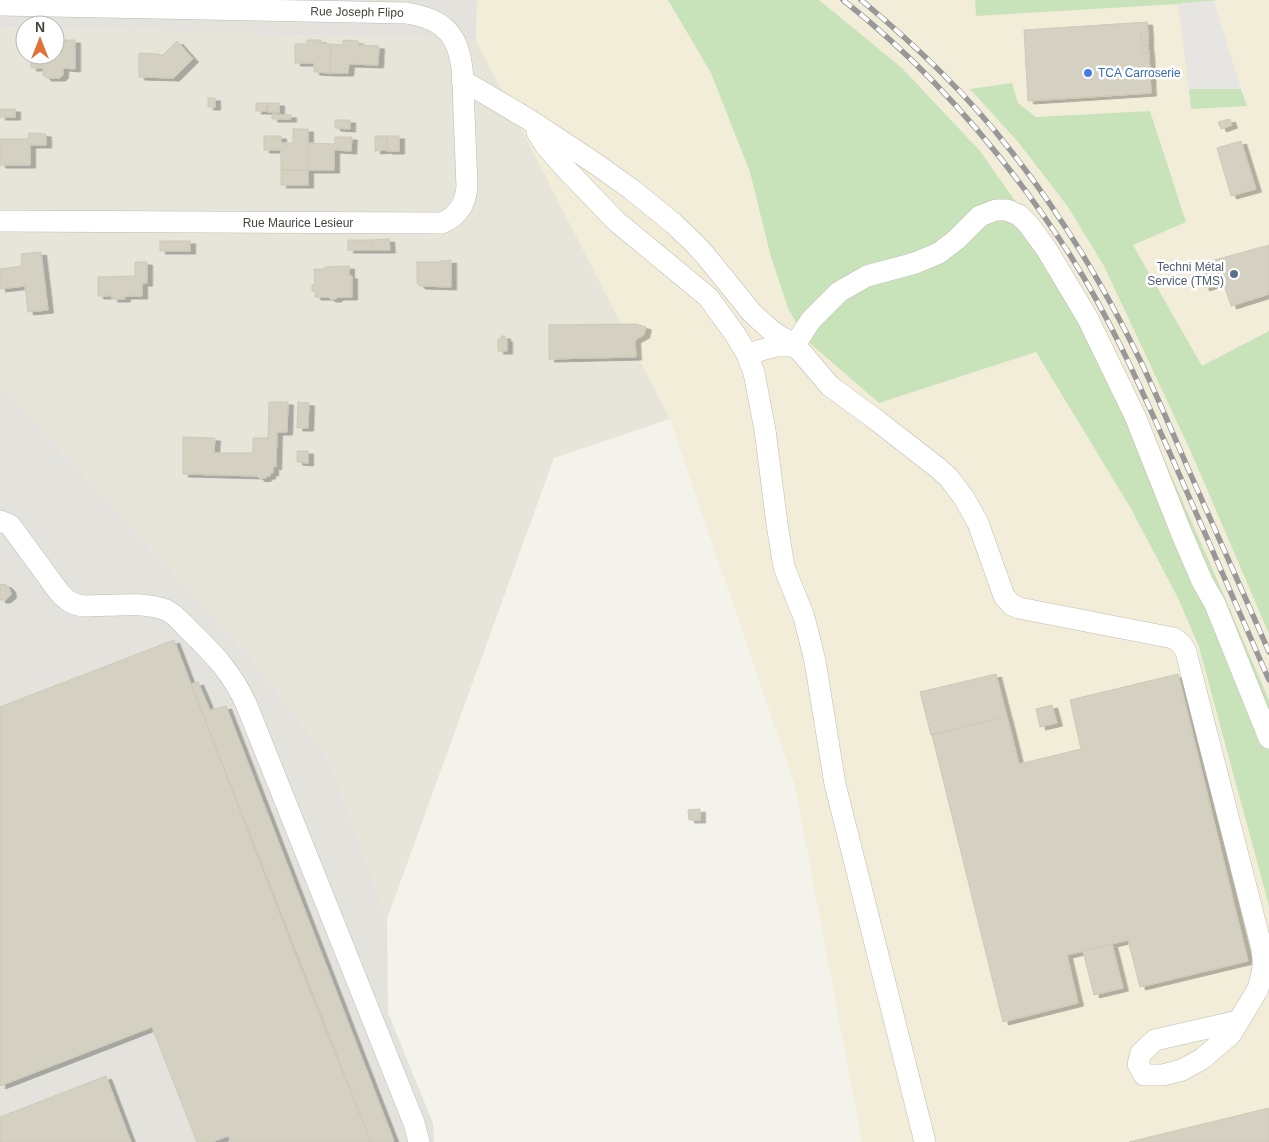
<svg xmlns="http://www.w3.org/2000/svg" width="1269" height="1142" font-family="Helvetica,sans-serif">
  <style>
    .residential { fill: #e7e5da }
    .commercial { fill: #f2edd9 }
    .industrial { fill: #e3e2dc }
    .green { fill: #c8e3b9 }
    .parking { fill: #e6e5e2 }
    .building { fill: #d4d0c2; stroke: #cec9b6; filter: url(#shadow) }
    .lines { fill: none; stroke-linecap: round; stroke-linejoin: round }
    .minor-casing { stroke: #bebcaf; stroke-width: 22 }
    .minor { stroke: #fff; stroke-width: 21 }
    .rail-casing { stroke: #989898; stroke-width: 5.5 }
    .rail { stroke: #fff; stroke-width: 4; stroke-dasharray: 11; stroke-linecap: butt }
    .shop-dot { fill: #3f7fe0; stroke: #fff; stroke-width: 2 }
    .service-dot { fill: #5c6f8a; stroke: #fff; stroke-width: 2 }
    .labels { text-anchor: middle; stroke-width: 5; stroke-linejoin: round; paint-order: stroke }
    .street-label { font-size: 12px; fill: #47443a; stroke: #fff }
    .shop-label { font-size: 12px; fill: #366cbe; stroke: #fff; text-anchor: start }
    .service-label { font-size: 12px; fill: #4e5e75; stroke: #fff; text-anchor: end }
  </style>
  <defs>
    <filter id="shadow"><feDropShadow dx="5.5" dy="3" stdDeviation="0" flood-color="#0004"/></filter>
  </defs>
  <rect width="100%" height="100%" fill="#f4f3eb"/>
  <!-- residential -->
  <path class="residential" d="M0 27 25 28V55H55V29L476 40 670 419 554 458 387 919 329 760 253 660 0 384Z"/>
  <!-- commercial -->
  <path class="commercial" d="M477 0H1269V1142H862L795 786 670 419 476 40Z"/>
  <!-- industrial -->
  <g class="industrial">
    <path d="M0 0H477L476 40 55 29V25H25V28L0 27Z"/>
    <path d="M0 384 253 660 329 760 387 919 388 1013 433 1123 434 1142H0Z"/>
  </g>
  <!-- green -->
  <g class="green">
    <path d="M668 0H819L902 68 980 151 1039 235 1154 436 1219 584 1269 700V906L1199 647 1178 598 1130 507 1036 352 879 403 805 339 788 308 771 257 750 172 711 73Z"/>
    <path d="M975 0H1219L1178 4 976 16Z"/>
    <path d="M1012 83 1018 103 1036 117 1150 111 1186 222 1133 245 1202 366 1269 331V634L1191 452 1104 266 1068 207 1019 143 970 89Z"/>
    <path d="M1189 89H1241L1247 106 1191 109Z"/>
  </g>
  <!-- parking -->
  <path class="parking" d="M1214 1 1241 89H1189L1178 4Z"/>
  <!-- building -->
  <g class="building">
    <path d="M1147 22 1148 34H1141V40H1148V46H1142V53H1149L1151 93 1028 101 1024 30Z"/>
    <rect x="1141" y="34" width="7" height="6"/>
    <path d="M65 40H75V69L63 68V75L60 78H46L43 75V68H31V55H55V41H65Z"/>
    <path d="M307 40H321V44H331L330 73 314 72V63H295V44H307Z"/>
    <path d="M343 40 358 41V45L379 46 378 65 349 64 348 73H330L331 44 343 45Z"/>
    <path d="M177 41 193 59 174 78 139 77V53L159 54V55H163Z"/>
    <path d="M1142 46H1148L1149 53H1142Z"/>
    <rect x="208" y="98" width="7" height="9"/>
    <rect x="256" y="103" width="11" height="8"/>
    <rect x="268" y="103" width="11" height="9"/>
    <rect x="0" y="109" width="15" height="8"/>
    <path d="M272 114 291 115V119H272Z"/>
    <path d="M1230 119 1232 125 1221 129 1218 122Z"/>
    <path d="M335 120H350V129L335 128Z"/>
    <path d="M293 129H308V170H281V150H264V136H281V143H293Z"/>
    <path d="M29 133 46 134V145H30V165H0V139H28Z"/>
    <path d="M375 136H387V150L375 151Z"/>
    <rect x="387" y="136" width="12" height="15"/>
    <path d="M335 137H352L351 151 334 150V170H308V143L335 144Z"/>
    <path d="M1241 141 1256 189 1231 196 1217 148Z"/>
    <rect x="281" y="170" width="27" height="15"/>
    <path d="M389 239 390 250H372L371 240Z"/>
    <path d="M348 240H371L372 250H348Z"/>
    <rect x="160" y="241" width="30" height="10"/>
    <path d="M1269 245V294L1231 306 1223 282 1204 288 1197 265Z"/>
    <path d="M41 252 48 310 28 312 25 286 0 289V269L22 266 21 254Z"/>
    <path d="M451 260V287L420 286 417 283V261V262H440V261Z"/>
    <path d="M135 262H147V283H142V296H125V299H112V296H98V277L135 276Z"/>
    <path d="M349 266V276H352V297H338L336 299H330L328 297H315V291H312V285H315L314 269H325V267Z"/>
    <path d="M636 324 646 327 644 335 635 340 636 357 549 359V325Z"/>
    <path d="M501 336H505V339H507V351H498V339H502Z"/>
    <path d="M269 402H288L287 432H277L276 467 273 466V473H270V476H267L266 478 260 479 257 476 183 474V437L215 438 214 453H253V438H268Z"/>
    <path d="M298 402 309 403 308 428H297Z"/>
    <path d="M297 451H308V463L297 462Z"/>
    <path d="M0 584 6 585 10 589 11 594 10 596 5 600H0Z"/>
    <path d="M174 640 298 961 371 1142H231L228 1136 212 1142H197L152 1027 0 1086V707Z"/>
    <path d="M996 674 1007 717 931 735 920 692Z"/>
    <path d="M1178 674 1248 961 1140 987 1128 940 1067 955 1078 1003 1003 1022 932 735 1007 716 1019 764 1081 749 1070 700Z"/>
    <path d="M198 682 210 710 226 706 394 1141 392 1142H371L191 684Z"/>
    <path d="M1052 705 1057 723 1040 727 1036 709Z"/>
    <path d="M700 809V820H689L688 810Z"/>
    <path d="M1112 944 1123 988 1094 995 1083 951Z"/>
    <path d="M106 1076 131 1142H0V1117Z"/>
    <path d="M1269 1108V1142H1129Z"/>
  </g>
  <g class="lines">
    <defs>
      <g id="minor">
        <path d="M0 5 406 13C424 16 442 21 452 37 465 56 463 90 464 113 465 137 466 161 467 186 466 204 458 216 442 223L0 221"/>
        <path d="M462 80 528 119 596 164 631 189 673 223 694 243 705 255 752 313 773 332 790 342 801 352 830 386 875 419 938 468 949 478 964 498 978 523 1004 596 1012 605 1019 608 1173 638C1179 641 1183 645 1186 652L1262 949 1263 960V969L1258 989 1231 1034 1202 1059 1182 1070 1163 1075H1144L1138 1064 1141 1053 1155 1040 1238 1021"/>
        <path d="M537 132 545 145 567 170 616 221 708 297 735 334 747 354 754 373 765 430 777 524 784 567 804 617 815 661 835 784 925 1142"/>
        <path d="M747 354 776 346H794L811 320 839 292 867 276 915 263 939 253 957 239 980 216 996 210H1007L1019 215 1029 225 1047 250 1087 317 1135 416 1181 532 1202 581 1215 604 1269 738"/>
        <path d="M0 521 10 525 59 592C67 601 73 605 85 606 110 606 143 601 166 610 175 614 182 623 189 630 214 654 233 674 247 706L414 1123 419 1142"/>
      </g>
    </defs>
    <!-- minor casing -->
    <use href="#minor" class="minor-casing"/>
    <!-- minor -->
    <use href="#minor" class="minor"/>
    <defs>
      <g id="rail">
        <path d="M843 0C933 71 1008 159 1070 255 1112 321 1144 395 1176 467 1207 538 1238 609 1269 680"/>
        <path d="M861 0C914 44 964 91 1007 146 1060 212 1104 286 1141 362 1158 398 1174 436 1190 473 1216 532 1243 592 1269 652"/>
      </g>
    </defs>
    <!-- rail casing -->
    <use href="#rail" class="rail-casing"/>
    <!-- rail -->
    <use href="#rail" class="rail"/>
  </g>
  <!-- markers -->
  <circle class="shop-dot" cx="1088" cy="73" r="5"/>
  <circle class="service-dot" cx="1234" cy="274" r="5"/>
  <g class="labels">
    <!-- street labels -->
    <g class="street-label">
      <text transform="translate(357 12) rotate(1)" y="4">Rue Joseph Flipo</text>
      <text x="298" y="227">Rue Maurice Lesieur</text>
    </g>
    <!-- shop labels -->
    <g class="shop-label">
      <text x="1098" y="77">TCA Carroserie</text>
    </g>
    <!-- service labels -->
    <g class="service-label">
      <text x="1224" y="271">Techni Métal<tspan x="1224" dy="14">Service (TMS)</tspan></text>
    </g>
  </g>
  <!-- north arrow -->
  <g transform="translate(40 40)"><circle r="24" fill="#ffffff" stroke="#b5b4b0"/>
  <path d="M0-4L9 19L0 12L-9 19Z" fill="#e17135"/>
  <text y="-8" font-size="14" font-weight="bold" text-anchor="middle" fill="#47443a">N</text>
  </g>
</svg>
